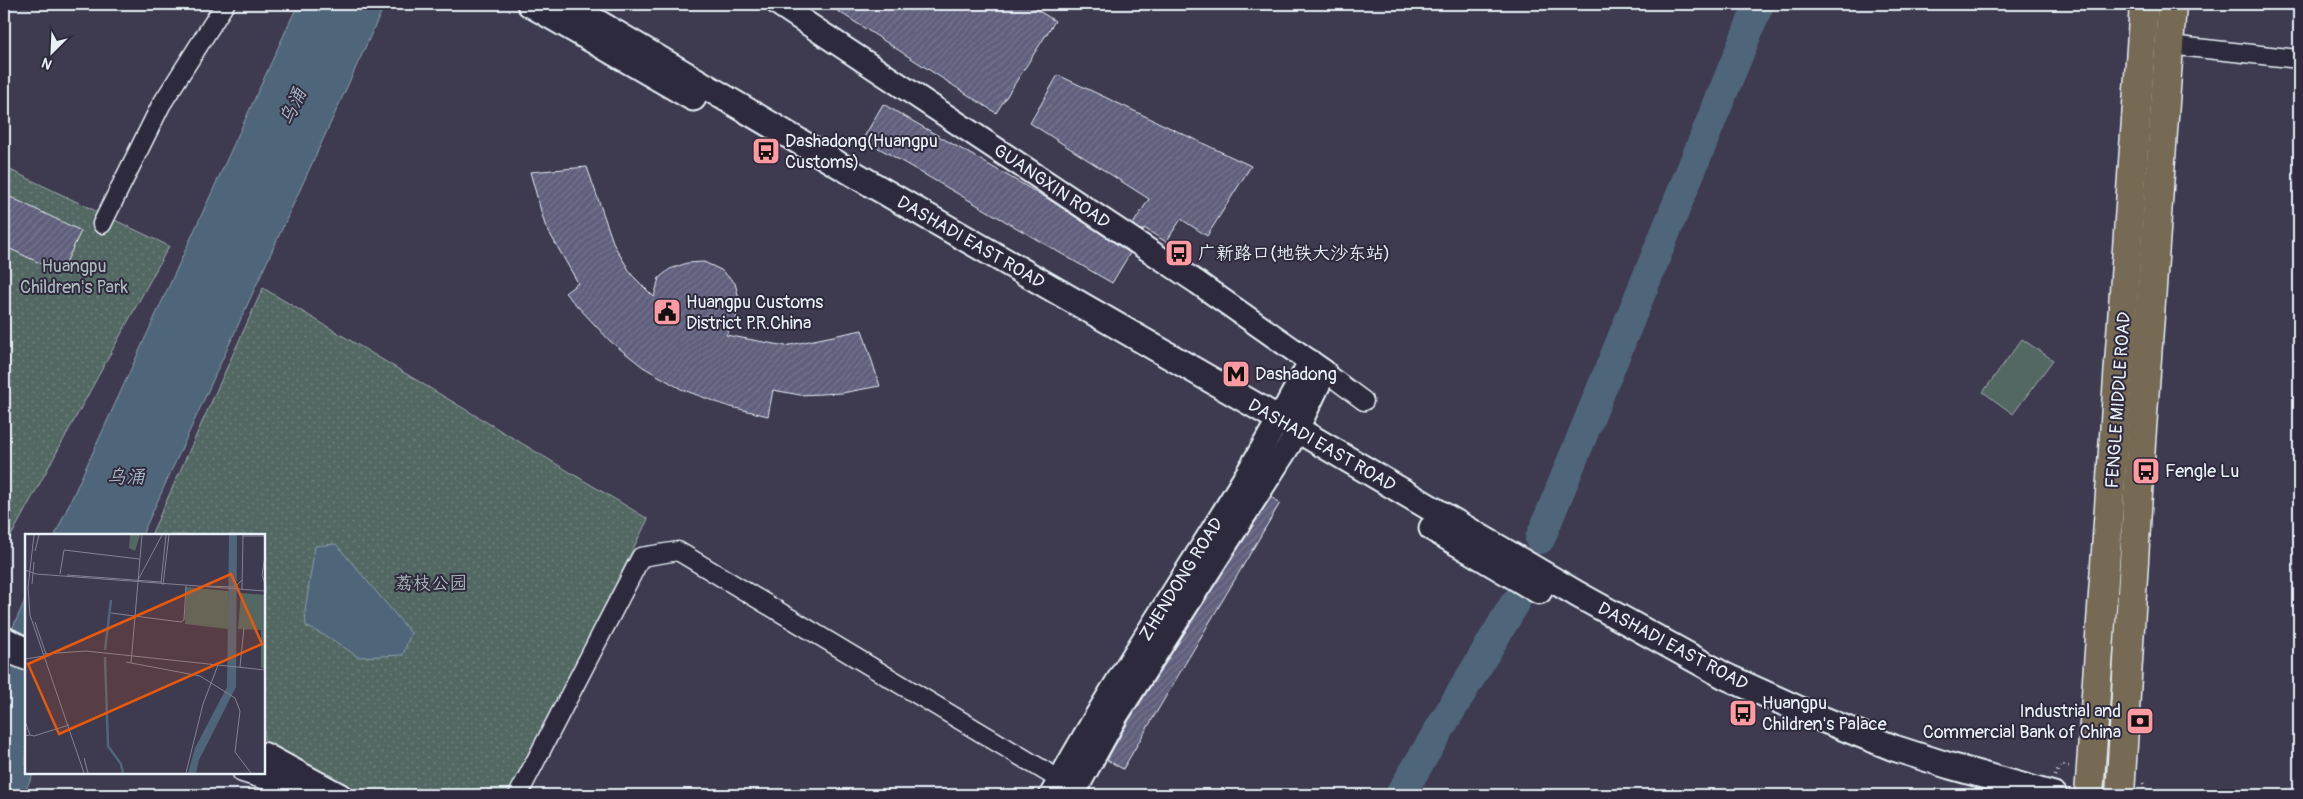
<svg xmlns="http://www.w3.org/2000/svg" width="2303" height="799" font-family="Pangolin,'LXGW WenKai TC',sans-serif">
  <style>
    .grass { fill: url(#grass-dots); stroke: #9eacae }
    .garden { fill: #536863; stroke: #9eacae }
    .water { fill: #4f667a; stroke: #8c9eac }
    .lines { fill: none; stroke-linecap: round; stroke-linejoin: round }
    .river { stroke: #4f667a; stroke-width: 30 }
    .building { fill: url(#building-hatch); stroke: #e8f1f8 }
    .minor-casing { stroke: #e8f1f8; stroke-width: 21 }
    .tertiary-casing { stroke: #e8f1f8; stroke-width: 26 }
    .secondary-casing { stroke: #e8f1f8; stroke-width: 29 }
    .primary-casing { stroke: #e8f1f8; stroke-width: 31 }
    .path { stroke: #e8f1f8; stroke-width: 3; stroke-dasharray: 1 4; stroke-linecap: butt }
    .minor { stroke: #2f2a3d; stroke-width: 18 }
    .tertiary { stroke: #2f2a3d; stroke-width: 22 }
    .secondary { stroke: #2f2a3d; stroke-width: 25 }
    .primary { stroke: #766a54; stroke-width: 28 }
    .labels { text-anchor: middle; stroke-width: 4; stroke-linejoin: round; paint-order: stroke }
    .poi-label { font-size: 18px; fill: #e8f1f8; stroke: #2f2a3d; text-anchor: start }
    .street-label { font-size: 18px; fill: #e8f1f8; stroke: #2f2a3d }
    .park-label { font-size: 18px; fill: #acbabc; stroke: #2f2a3d }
    .water-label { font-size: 19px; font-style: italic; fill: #abb9c6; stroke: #2f2a3d }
    .inset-river { fill: none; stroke: #4f667a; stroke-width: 2.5 }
    .inset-road { fill: none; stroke: #828393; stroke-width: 1 }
    .view { fill: #e8590c; fill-opacity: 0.15; stroke: #e8590c; stroke-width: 2.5 }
    .inset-edge { fill: none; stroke: #e8f1f8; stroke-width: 2.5 }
  </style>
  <defs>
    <pattern id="grass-dots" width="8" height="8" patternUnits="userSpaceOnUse" patternTransform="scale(1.25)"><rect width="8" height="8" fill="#536863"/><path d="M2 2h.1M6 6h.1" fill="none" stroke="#6c7e7a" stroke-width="1.8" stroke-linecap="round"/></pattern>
    <pattern id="building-hatch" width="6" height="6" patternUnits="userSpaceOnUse" patternTransform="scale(1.25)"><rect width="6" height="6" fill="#605e7c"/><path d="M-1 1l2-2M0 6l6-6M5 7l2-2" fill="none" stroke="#77768f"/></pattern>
  </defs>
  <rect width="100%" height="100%" fill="#3e3a50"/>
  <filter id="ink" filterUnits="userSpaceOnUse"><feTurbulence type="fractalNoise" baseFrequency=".02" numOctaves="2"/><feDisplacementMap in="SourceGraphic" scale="10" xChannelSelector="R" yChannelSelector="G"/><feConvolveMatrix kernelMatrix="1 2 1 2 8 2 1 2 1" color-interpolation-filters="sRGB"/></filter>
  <g filter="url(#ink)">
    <!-- grass -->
    <g class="grass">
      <path d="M4 167 169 246 4 549Z"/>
      <path d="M263 288 648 519 510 795H361L264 740V535H151Z"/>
    </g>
    <!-- garden -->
    <path class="garden" d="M2022 339 2053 360 2013 414 1983 392Z"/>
    <!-- water -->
    <g class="water">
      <path d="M298 4H385L142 535H55Z"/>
      <path d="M336 544 411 633 403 655 358 657 333 640 306 626 305 610 315 546Z"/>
      <path d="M26 598V773H34L23 795H4V647Z"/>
    </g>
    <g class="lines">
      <!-- river -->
      <g class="river">
        <path d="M1540 539 1759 4"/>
        <path d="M1400 795 1515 603"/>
      </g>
    </g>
    <!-- building -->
    <g class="building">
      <path d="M827 4H1028L1055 21 996 113Z"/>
      <path d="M1058 75 1251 166 1207 236 1181 219 1166 242 1144 228 1143 231 1133 224 1149 199 1030 123Z"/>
      <path d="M883 104 1050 200 1130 253 1112 283 863 139Z"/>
      <path d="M587 167 614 245 632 275 654 297 659 278 670 269 687 263 704 262 721 270 735 283 740 302 736 319 726 335 785 346 862 330 880 386 842 393 800 395 773 390 768 416 727 406 681 389 643 367 610 341 565 293 578 283 545 225 530 172Z"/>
      <path d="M4 194 81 231 61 273 4 246Z"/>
      <path d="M1271 497 1280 503 1123 769 1107 760 1128 722Z"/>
    </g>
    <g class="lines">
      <defs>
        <g id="minor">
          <path d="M2169 45 2299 59"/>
          <path d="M102 224 161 105 225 4"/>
          <path d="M1325 372 1364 401"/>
          <path d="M4 652 26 661"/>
          <path d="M242 773 272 782"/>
          <path d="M518 795 641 557 678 551 1070 786"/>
        </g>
        <g id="tertiary">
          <path d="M778 4 1198 283 1325 372 1290 444 1117 715 1073 795"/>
          <path d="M4 638 26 649"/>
          <path d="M264 754 340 795"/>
          <path d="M262 773 301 795"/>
          <path d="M1051 795C1131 647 1233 511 1310 361"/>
        </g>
        <g id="secondary">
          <path d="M530 4 693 98"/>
          <path d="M566 4 878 188 1298 430 1577 594 1725 676 1807 713 1894 748 1950 766 2054 795"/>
          <path d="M1432 528 1539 591"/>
        </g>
        <g id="primary">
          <path d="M2089 795 2144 4"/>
          <path d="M2120 795 2141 443 2172 4"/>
        </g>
      </defs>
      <!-- minor casing -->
      <use href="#minor" class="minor-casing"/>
      <!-- tertiary casing -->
      <use href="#tertiary" class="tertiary-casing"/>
      <!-- secondary casing -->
      <use href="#secondary" class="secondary-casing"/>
      <!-- primary casing -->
      <use href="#primary" class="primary-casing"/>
      <!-- path -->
      <g class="path">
        <path d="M2055 776 2061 765 2069 766"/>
        <path d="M2143 783 2148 795"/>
      </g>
      <!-- minor -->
      <use href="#minor" class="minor"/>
      <!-- tertiary -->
      <use href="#tertiary" class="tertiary"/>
      <!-- secondary -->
      <use href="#secondary" class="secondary"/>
      <!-- primary -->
      <use href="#primary" class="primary"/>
    </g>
  </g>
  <!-- icons -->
  <defs>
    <symbol id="bus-square" viewBox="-11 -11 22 22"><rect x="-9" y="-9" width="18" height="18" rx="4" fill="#ff9aa2" stroke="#2f2a3d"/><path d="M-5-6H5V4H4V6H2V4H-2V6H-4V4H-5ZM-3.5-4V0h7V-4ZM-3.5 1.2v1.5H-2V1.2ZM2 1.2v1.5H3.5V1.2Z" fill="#111"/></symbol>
    <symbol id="civic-square" viewBox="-11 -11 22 22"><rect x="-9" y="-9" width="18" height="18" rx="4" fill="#ff9aa2" stroke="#2f2a3d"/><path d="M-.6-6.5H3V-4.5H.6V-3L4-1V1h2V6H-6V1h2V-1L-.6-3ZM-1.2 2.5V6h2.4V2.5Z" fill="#111"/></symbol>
    <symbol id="metro-square" viewBox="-11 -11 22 22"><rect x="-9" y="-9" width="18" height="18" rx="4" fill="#ff9aa2" stroke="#2f2a3d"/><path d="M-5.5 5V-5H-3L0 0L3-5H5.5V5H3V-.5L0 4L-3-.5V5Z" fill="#111"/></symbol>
    <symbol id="bank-square" viewBox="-11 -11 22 22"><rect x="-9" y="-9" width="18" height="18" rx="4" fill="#ff9aa2" stroke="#2f2a3d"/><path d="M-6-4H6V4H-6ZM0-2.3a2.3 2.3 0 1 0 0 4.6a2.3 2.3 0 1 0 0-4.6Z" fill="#111"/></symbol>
  </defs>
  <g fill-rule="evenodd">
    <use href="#bus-square" x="750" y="135" width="32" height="32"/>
    <use href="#bus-square" x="1163" y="237" width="32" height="32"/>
    <use href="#civic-square" x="651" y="296" width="32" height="32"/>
    <use href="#metro-square" x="1220" y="358" width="32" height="32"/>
    <use href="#bus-square" x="2130" y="455" width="32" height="32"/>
    <use href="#bus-square" x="1727" y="697" width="32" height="32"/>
    <use href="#bank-square" x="2124" y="705" width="32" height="32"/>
  </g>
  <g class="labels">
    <!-- poi labels -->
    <g class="poi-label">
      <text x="785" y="147">Dashadong(Huangpu<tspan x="785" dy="21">Customs)</tspan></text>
      <text x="1198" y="259">广新路口(地铁大沙东站)</text>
      <text x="686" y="308">Huangpu Customs<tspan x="686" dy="21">District P.R.China</tspan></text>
      <text x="1255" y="380">Dashadong</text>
      <text x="2165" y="477">Fengle Lu</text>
      <text x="1762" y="709">Huangpu<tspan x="1762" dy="21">Children's Palace</tspan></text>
      <text x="2121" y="717" text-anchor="end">Industrial and<tspan x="2121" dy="21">Commercial Bank of China</tspan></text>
    </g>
    <!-- street labels -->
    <g class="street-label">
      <text transform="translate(1052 186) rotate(34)" y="6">GUANGXIN ROAD</text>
      <text transform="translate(971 242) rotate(30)" y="6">DASHADI EAST ROAD</text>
      <text transform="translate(2118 400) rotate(-86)" y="6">FENGLE MIDDLE ROAD</text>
      <text transform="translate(1322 445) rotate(30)" y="6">DASHADI EAST ROAD</text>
      <text transform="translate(1181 579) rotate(-58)" y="6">ZHENDONG ROAD</text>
      <text transform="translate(1673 646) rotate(28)" y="6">DASHADI EAST ROAD</text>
    </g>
    <!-- park labels -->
    <g class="park-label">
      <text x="74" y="272">Huangpu<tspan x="74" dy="21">Children's Park</tspan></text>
      <text x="431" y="589">荔枝公园</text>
    </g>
    <!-- water labels -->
    <g class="water-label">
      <text transform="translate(292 106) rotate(-65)" y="7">乌涌</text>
      <text x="126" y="483">乌涌</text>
    </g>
  </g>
  <!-- overview -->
  <g transform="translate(25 534)">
    <rect width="240" height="240" fill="#3e3a50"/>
    <path d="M105 1H115L110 17 104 14ZM161 53 203 57V95L160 90ZM216 59 240 61V134H236V96L213 95Z" fill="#536863"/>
    <path d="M204 1H212L211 153 174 226 171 239H163L170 214 202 153Z" fill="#4f667a"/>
    <path class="inset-river" d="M80 116 86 66M80 123 83 212 96 230 98 239"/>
    <path class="inset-road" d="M9 1 3 53 5 81 59 239M218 2H240M10 17 14 1M240 22 237 41 240 50M0 36 11 40 240 57M35 40 39 16 114 25M42 41 136 48M113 46 137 1M136 49 141 1M7 50 9 28M138 51 144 1M181 52 210 53 217 46M217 55 218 1M86 79 156 88 159 86 161 52M10 88 21 120M19 120 61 117 240 136M0 125 19 122M101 128 175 142 210 164 215 177 210 218 226 239M106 129 117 1M215 133 219 94M0 187 5 201 0 202M5 201 9 202 44 191M59 224 63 239M161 239 178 170 193 131"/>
    <path class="view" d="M206 40 237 110 34 200 3 130Z"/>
    <rect width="240" height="240" class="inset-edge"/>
  </g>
  <!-- margin -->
  <rect width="2303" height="799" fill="none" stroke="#2f2a3d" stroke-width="20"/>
  <rect x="10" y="10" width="2283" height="779" fill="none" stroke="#e8f1f8" stroke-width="2" filter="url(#ink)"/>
  <!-- north arrow -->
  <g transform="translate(52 52) rotate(204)" stroke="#2f2a3d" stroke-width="4" paint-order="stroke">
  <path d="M0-4L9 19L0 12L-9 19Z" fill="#e8f1f8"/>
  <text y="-8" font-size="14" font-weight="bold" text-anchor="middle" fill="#e8f1f8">N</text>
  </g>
</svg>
